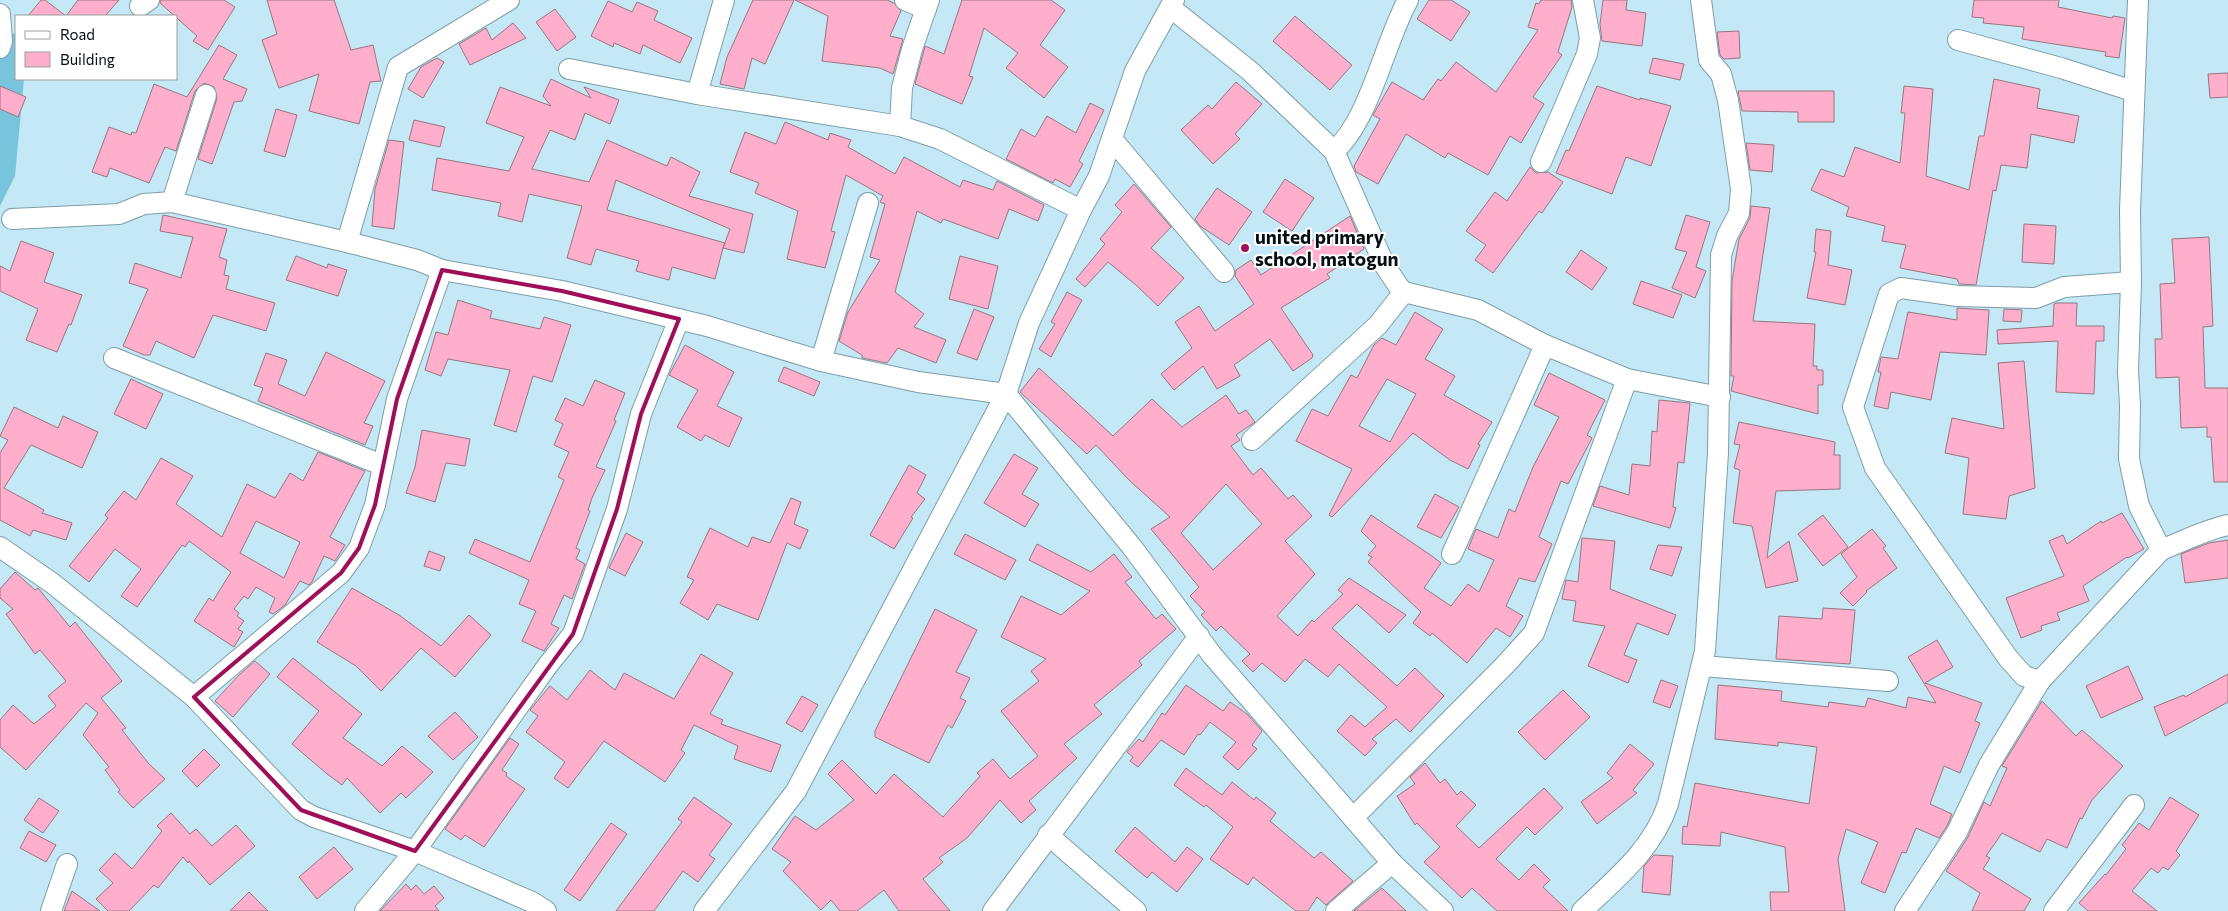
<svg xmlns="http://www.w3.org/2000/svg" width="2228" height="911" font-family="Commissioner,sans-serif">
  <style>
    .green { fill: #78c4dd }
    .building { fill: #ffafcb; stroke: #967681; fill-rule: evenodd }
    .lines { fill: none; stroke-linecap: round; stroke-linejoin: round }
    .street-casing { stroke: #7b9eaa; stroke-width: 22 }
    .street { stroke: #fff; stroke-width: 20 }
    .marked { fill: none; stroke: #9e0e59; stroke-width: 4; stroke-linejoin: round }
    .poi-dot { fill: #9e0e59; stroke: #fff; stroke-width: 2 }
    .labels { text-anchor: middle; stroke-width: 4; stroke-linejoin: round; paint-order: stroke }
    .poi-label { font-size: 19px; font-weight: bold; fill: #030e12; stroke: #fff; text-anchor: start }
  </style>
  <rect width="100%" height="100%" fill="#c4e8f6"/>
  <!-- green -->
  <path class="green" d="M0 31 16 34V79H24L15 176 0 206Z"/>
  <!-- building -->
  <g class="building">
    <path d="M41 0H45L66 16H28Z"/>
    <path d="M78 0H119L105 16H66Z"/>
    <path d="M161 0H224L235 7 208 50 193 41 197 36 160 3Z"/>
    <path d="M267 0H334L351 50 373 45 381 81 370 82 359 124 309 111 319 74 279 88 262 40 277 34Z"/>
    <path d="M753 0H794L765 64 752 58 744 89 720 84 727 57Z"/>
    <path d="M795 0H887L894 3 901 11 890 36 903 39 893 74 880 68 822 61 828 16Z"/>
    <path d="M962 0H1051L1065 10 1040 45 1068 67 1044 98 1006 68 1018 53 984 28 969 76 973 77 962 104 915 84 925 46 944 54Z"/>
    <path d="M1429 0H1451L1470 12 1451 41 1417 19Z"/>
    <path d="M1541 0H1571L1572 7 1558 52 1562 55 1533 97 1544 104 1521 143 1510 136 1488 175 1448 153 1445 158 1406 134 1378 184 1356 172 1354 166 1380 119 1373 115 1392 82 1423 100 1438 79 1441 81 1456 62 1496 92 1538 30 1528 27 1536 3 1539 4Z"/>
    <path d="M1603 0H1627L1626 10 1646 13 1642 46 1602 41 1600 24Z"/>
    <path d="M1974 0H2059L2058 7 2112 18 2113 16 2125 18 2119 58 2105 56 2106 52 2022 39 2024 27 1983 23 1984 18 1972 17Z"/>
    <path d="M608 1 632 12 637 2 658 11 654 20 692 38 680 63 643 45 640 54 614 43 613 47 591 36Z"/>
    <path d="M555 9 576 37 557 51 536 22Z"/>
    <path d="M1295 16 1352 65 1330 90 1273 41Z"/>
    <path d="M513 23 526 38 470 65 459 44 486 28 492 40Z"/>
    <path d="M1739 31 1740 58 1724 59 1720 55 1717 32Z"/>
    <path d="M219 45 237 55 223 79 247 89 242 101 234 102 212 164 198 159 217 98 214 87 204 83 195 91 176 151 165 147 149 183 110 168 107 177 92 172 109 127 131 135 132 132 136 133 154 84 187 97Z"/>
    <path d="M437 58 444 62 423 98 408 89 421 67Z"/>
    <path d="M1653 58 1684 64 1680 80 1649 73Z"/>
    <path d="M2228 73V97L2210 98 2208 74Z"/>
    <path d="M551 79 591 98 584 87 619 100 610 124 585 113 575 140 550 130 532 169 589 182 607 140 667 166 671 157 700 172 689 196 753 214 744 253 723 248 715 279 672 267 669 280 636 271 639 261 596 249 591 265 567 258 582 206 529 194 522 222 498 216 501 203 432 190 437 158 509 171 524 137 486 123 500 87 551 106 543 96ZM616 180 730 229 723 248 725 243 607 210Z"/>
    <path d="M1994 79 2040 89 2037 108 2079 116 2074 143 2031 134 2027 168 2001 165 1996 191 1993 190 1976 285 1959 284 1957 279 1900 268 1906 245 1882 241 1885 226 1846 216 1849 207 1811 190 1821 169 1844 177 1855 147 1900 163 1905 113H1901L1904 86 1933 89 1926 176 1969 190 1979 136H1984Z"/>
    <path d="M1236 82 1262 104 1235 134 1240 139 1213 164 1181 130 1208 105 1212 109Z"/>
    <path d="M0 86 26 97 18 117 0 109Z"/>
    <path d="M1597 86 1640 100V98L1671 106 1651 166 1626 157 1612 194 1556 173 1566 150 1569 151Z"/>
    <path d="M1738 91H1834V122H1798V112L1742 111Z"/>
    <path d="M1090 103 1104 110 1079 161 1083 164 1070 187 1055 179 1053 183 1006 159 1021 129 1035 137 1047 116 1076 133Z"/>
    <path d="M276 109 297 115 285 157 264 151Z"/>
    <path d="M414 120 445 127 440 147 409 140Z"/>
    <path d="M785 122 828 140 830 133 851 140 848 147 895 174 904 157 960 187 963 180 993 190 997 181 1044 205 1038 221 1009 209 998 239 943 219 941 223 917 211 895 292 924 314 914 327 946 340 936 363 898 348 887 363 862 358V355L839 341 848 312 880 260 870 257 885 204 880 202 883 196 846 175 831 231 835 232 825 268 787 259 798 211 755 193 759 183 730 172 745 132 776 144Z"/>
    <path d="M389 140 404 142 394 229 372 226 375 189Z"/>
    <path d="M1746 143 1774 145 1772 172 1750 170Z"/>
    <path d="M1530 167 1536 173 1548 172 1563 182 1542 213 1539 211 1493 273 1475 260 1486 245 1466 231 1495 192 1507 201Z"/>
    <path d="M1285 179 1314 198 1292 231 1263 212Z"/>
    <path d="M1134 184 1171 227 1151 248 1184 278 1158 306 1136 285 1108 262 1085 287 1076 279 1105 244 1100 239 1122 212 1115 205Z"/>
    <path d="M1217 188 1252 212 1229 245 1200 226 1195 219Z"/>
    <path d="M1751 206 1770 208 1753 321 1815 324 1813 366H1817V370H1823V385H1818V414L1731 391 1734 376H1731L1732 281 1739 239 1750 218Z"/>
    <path d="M163 215 227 229 219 257 227 260 224 275 229 276 226 289 275 303 266 331 213 315 194 358 156 341 150 355H144L123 346 148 289 129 283 135 263 181 278 193 237 160 231Z"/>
    <path d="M1686 215 1710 222 1696 267 1706 271 1695 298 1672 288 1687 252 1675 249Z"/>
    <path d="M1350 216 1364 249 1327 274 1330 278 1281 308 1313 355 1312 358 1293 371 1270 339 1234 365 1240 376 1217 389 1203 366 1174 390 1161 374 1192 348 1175 322 1199 306 1215 331 1254 304 1235 276 1236 270 1251 260 1261 275Z"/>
    <path d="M2024 224 2056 226 2054 264 2022 262Z"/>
    <path d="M1816 229 1831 231 1828 265 1852 270 1845 305 1807 298 1816 252H1814Z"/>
    <path d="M2209 237 2213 326 2203 327 2205 388H2228V482H2214L2211 437H2207V427L2181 428 2179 377 2156 378 2155 339H2162L2160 284 2175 283 2172 239Z"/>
    <path d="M21 241 54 253 44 282 82 295 71 325 69 324 57 352 26 340 38 309 0 291V266L10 271Z"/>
    <path d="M1581 250 1607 268 1592 290 1566 272Z"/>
    <path d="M296 256 327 268 328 264 347 270 338 296 286 280Z"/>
    <path d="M960 256 998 266 988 309 949 299Z"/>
    <path d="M1641 281 1682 295 1673 318 1633 304Z"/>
    <path d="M1067 292 1082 300 1051 357 1039 349 1055 324 1051 322Z"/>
    <path d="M458 300 492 311 490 318 540 329 544 317 571 325 552 382 533 376 516 432 494 425 510 370 448 359 441 376 425 370 436 332 448 335Z"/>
    <path d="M2057 303H2077L2076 326H2104V341H2096L2094 394 2056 392 2058 341 1998 344 1997 330 2053 326 2054 304Z"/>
    <path d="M1957 308 1989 310 1986 355 1940 352 1931 400 1891 392 1888 409 1874 406 1881 372H1878L1881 357 1898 359 1908 312 1957 320Z"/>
    <path d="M974 309 994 317 977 360 957 353Z"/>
    <path d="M2004 309 2022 310 2021 322 2003 321Z"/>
    <path d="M1415 312 1443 329 1425 359 1455 376 1444 395 1492 422 1478 444 1480 445 1468 469 1450 460 1413 433 1332 517 1329 515 1352 469 1296 441 1312 409 1328 416 1351 375 1357 378 1374 345 1382 338 1396 345ZM1387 379 1416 394 1390 442 1359 426Z"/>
    <path d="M685 345 734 372 717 406 742 418 729 447 705 435 701 441 677 427 698 390 669 375Z"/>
    <path d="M326 352 385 381 364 423 373 426 365 445 258 401 263 388 254 385 266 353 287 360 278 384 305 396Z"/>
    <path d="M2024 361 2035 488 2009 496 2006 519 1963 514 1969 458 1945 453 1952 418 2004 429 1998 363Z"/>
    <path d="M784 367 820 382 814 396 778 381Z"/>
    <path d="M1039 368 1113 436 1152 399 1182 427 1226 395 1239 414 1246 410 1255 422 1236 435 1240 440 1231 446 1253 475 1261 468 1288 499 1293 495 1312 516 1285 541 1315 574 1277 616 1298 636 1312 620 1314 622 1343 594 1338 590 1349 578 1406 615 1389 633 1357 604 1332 628 1397 686 1415 668 1444 696 1410 732 1396 719 1372 739 1377 743 1365 756 1337 731 1351 715 1365 727 1387 707 1339 664 1328 677 1305 659 1285 682 1262 663 1253 672 1242 661 1250 654 1221 626 1216 631 1201 615 1205 612 1190 596 1199 587 1151 529 1170 517 1129 480 1096 445 1087 454 1020 392ZM1226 484 1262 524 1213 570 1181 533Z"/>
    <path d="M1549 373 1605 400 1587 435 1592 438 1568 484 1561 481 1539 537 1552 544 1535 582 1519 578 1506 606 1523 616 1510 637 1496 628 1467 663 1432 633 1430 636 1413 623 1421 612 1368 562 1372 557 1368 555 1376 546 1361 531 1371 515 1432 556 1441 563 1424 588 1451 606 1468 584 1479 592 1494 560 1468 549 1476 529 1498 538 1509 509 1515 512 1533 467 1559 417 1534 405Z"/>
    <path d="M131 379 163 394 146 429 114 414Z"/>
    <path d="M595 380 625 393 614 420 616 421 596 467 605 470 592 498 588 510 590 511 576 548 580 550 576 559 585 564 572 599 564 595 551 624 559 628 544 651 522 641 536 611 519 604 529 580 469 553 475 539 530 562 564 480 558 477 569 452 554 445 563 424 555 420 565 398 583 406Z"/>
    <path d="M1659 400 1690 403 1684 463 1678 462 1673 507 1676 508 1670 528 1593 506 1600 486 1629 495 1632 464 1650 466 1652 431 1657 432Z"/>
    <path d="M14 407 58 428 63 416 98 432 82 468 31 445 4 488 44 510 42 513 72 523 66 540 33 530 30 536 0 520V453L8 440 0 436Z"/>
    <path d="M1739 422 1835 442 1834 455H1840V489L1776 491 1767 558 1789 541 1798 581 1766 588 1752 526 1733 523 1740 470 1734 468 1740 445 1734 444Z"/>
    <path d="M422 430 470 439 465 466 446 463 435 502 406 493 415 467Z"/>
    <path d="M318 452 365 471 330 537 345 545 335 561 324 556 312 582 309 585 300 581 285 605 273 614 269 612 275 598 256 587 248 599 244 596 234 609 239 613 237 616 244 621 238 629 243 632 234 647 194 621 209 598 213 601 231 572 189 541 185 547 182 545 137 607 121 596 141 569 115 549 89 582 69 566 108 518 105 515 124 491 136 500 161 458 193 476 176 504 222 537 247 484 275 498 290 473 303 481ZM256 521 300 542 284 578 240 553Z"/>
    <path d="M1014 454 1038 468 1022 494 1039 504 1025 527 984 503Z"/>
    <path d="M909 465 926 475 917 493 925 499 911 517 913 518 894 549 870 535Z"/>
    <path d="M1435 494 1459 507 1441 538 1417 527Z"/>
    <path d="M791 498 801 502 794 524 808 530 800 549 787 543 758 620 717 604 708 620 680 603 694 580 687 577 710 528 748 547 752 537 770 543Z"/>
    <path d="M2122 513 2144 549 2128 558 2127 557 2083 586 2089 601 2057 613 2060 620 2041 626 2042 630 2021 638 2006 598 2064 576 2049 541 2063 535 2067 544 2101 521 2102 523Z"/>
    <path d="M1823 515 1848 547 1823 566 1798 534Z"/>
    <path d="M1872 529 1886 546 1883 548 1897 568 1866 591 1867 592 1853 606 1840 593 1857 577 1841 554Z"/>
    <path d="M626 533 643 542 625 576 609 568Z"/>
    <path d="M965 534 1016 560 1005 580 954 554Z"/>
    <path d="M1582 538 1615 541 1610 589 1676 615 1668 635 1637 623 1624 655 1637 660 1628 683 1588 666 1605 626 1573 621 1576 601 1562 599 1566 580 1578 582Z"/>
    <path d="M2228 540V578L2185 583 2181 554 2209 543Z"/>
    <path d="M1037 544 1091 572 1114 554 1132 577 1125 582 1156 619 1162 614 1176 629 1139 661 1142 665 1094 705 1102 714 1064 744 1077 758 1029 801 1036 810 1021 823 1000 800 967 838 939 858 943 862 923 879 950 911H899L884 890 857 911H840L831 900 821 910 783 871 791 862 772 849 795 816 816 830 854 800 828 774 842 760 876 794 894 774 943 817 980 776 977 773 993 759 1010 779 1038 756 1001 711 1039 681 1031 671 1046 659 1001 637 1021 596 1061 615 1090 591 1029 560Z"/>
    <path d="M1658 545 1682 547 1672 576 1650 569Z"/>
    <path d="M429 551 445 557 440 571 424 566Z"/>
    <path d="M15 572 35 590 38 588 70 627 75 622 122 681 101 698 126 728 122 730 149 764 165 779 133 808 118 792 120 790 105 770 109 767 83 735 98 713 86 703 26 770 0 747V720L13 705 34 724 56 706 48 696 66 681 40 650 35 654 6 614 13 609 0 598V589Z"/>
    <path d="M352 588 399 615 441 646 469 615 491 635 455 677 421 648 381 691 356 666 317 642Z"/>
    <path d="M1823 608 1855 610 1850 664 1776 659 1779 616 1822 619Z"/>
    <path d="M935 609 977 630 956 672 970 678 960 698 966 701 952 728 948 725 929 763 875 737V731Z"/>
    <path d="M1937 640 1953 667 1925 683 1982 703 1975 721 1980 723 1960 773 1944 766 1930 804 1952 814 1947 826 1939 838 1916 828 1906 853 1902 852 1885 893 1861 883 1878 842 1846 829 1838 859 1845 911H1771L1770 892H1789L1785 847 1721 832 1720 846 1682 844 1683 826 1687 827 1695 783 1809 804 1817 747 1778 742V746L1715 739 1718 685 1782 691 1781 701 1828 707 1829 702 1865 707 1868 698 1906 708 1908 697 1936 703 1908 657Z"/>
    <path d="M701 654 733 673 710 714 723 720 721 724 781 745 771 772 734 759 738 746 694 725 681 750 685 753 665 782 604 741 568 788 554 778 565 762 526 732 538 716 530 710 550 686 567 700 590 670 615 690 624 673 674 699Z"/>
    <path d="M293 658 362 714 343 738 382 766 402 746 433 772 406 798 401 793 380 813 347 778 342 785 326 773 292 744 319 711 277 677Z"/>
    <path d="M255 661 270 674 233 717 215 701 239 675Z"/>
    <path d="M2128 666 2143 699 2101 718 2086 686Z"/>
    <path d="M2228 674V702L2165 736 2154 707 2184 695 2185 697Z"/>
    <path d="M1661 680 1678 686 1670 708 1653 702Z"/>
    <path d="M1186 685 1223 711 1230 702 1247 714 1262 731 1252 745 1257 749 1238 770 1223 757 1236 742 1210 722 1200 735 1198 734 1184 755 1161 740 1138 767 1130 761 1133 757 1127 752 1139 739 1143 742 1162 713 1165 715Z"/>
    <path d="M1563 690 1590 717 1545 760 1518 732Z"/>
    <path d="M802 696 818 705 802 732 786 723Z"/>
    <path d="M2042 701 2076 736 2082 730 2123 766 2092 800 2082 819 2080 818 2067 848 2047 839 2040 852 2002 833 1986 856 1990 858 1983 869 2031 899 2024 911H1972L1980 893 1946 871 1968 837 1984 802 1990 806 2007 768 2002 766Z"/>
    <path d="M455 712 478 737 453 760 428 736Z"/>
    <path d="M510 738 519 744 502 770 507 773 506 776 525 789 484 847 465 835 461 840 445 829Z"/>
    <path d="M1630 744 1654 764 1633 790 1637 793 1597 824 1581 802 1613 778 1607 773Z"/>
    <path d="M204 749 220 765 197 787 182 771Z"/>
    <path d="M1425 763 1440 783 1445 779 1457 795 1461 791 1476 805 1456 826 1479 848 1544 788 1563 808 1535 835 1527 827 1496 859 1519 880 1534 864 1550 880 1543 887 1568 911H1497L1472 888 1462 898 1424 862 1440 847 1417 823 1415 825 1397 796 1415 784 1410 777Z"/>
    <path d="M1186 768 1222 795 1232 782 1254 800 1256 797 1276 813 1270 821 1314 858 1321 852 1353 881 1326 905 1317 897 1308 911H1296L1253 877 1248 885 1210 859 1233 827 1206 805 1204 807 1174 785Z"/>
    <path d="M694 797 732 824 709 855 715 859 698 882 683 871 654 911H616L682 822 678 819Z"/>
    <path d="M2170 797 2199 815 2176 851 2180 855 2168 870 2163 867 2158 873 2151 868 2132 891 2157 911H2088L2079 903 2105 874 2106 875 2126 849 2122 845 2139 823 2149 830Z"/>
    <path d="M39 798 59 811 43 833 24 820Z"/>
    <path d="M171 813 190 834 196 829 212 846 236 825 255 846 210 885 189 861 188 863 183 857 158 888 154 885 129 911H108L96 899 113 883 99 870 115 853 132 869 162 831 157 826Z"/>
    <path d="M611 823 627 834 580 901 564 890Z"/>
    <path d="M1135 827 1175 862 1187 847 1203 859 1177 892 1152 872 1147 878 1115 851Z"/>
    <path d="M29 831 56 845 46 862 20 848Z"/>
    <path d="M334 847 353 869 317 899 299 877Z"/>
    <path d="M1654 855 1673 856 1670 895 1642 892 1644 866Z"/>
    <path d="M406 884 411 890 416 885 424 894 434 886 444 898 435 906 439 911H380Z"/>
    <path d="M1382 888 1406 911H1354Z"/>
    <path d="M72 891 100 911H64Z"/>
    <path d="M249 892 268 911H230Z"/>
  </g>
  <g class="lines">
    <defs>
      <g id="street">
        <path d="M905 0 926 9"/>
        <path d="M2138 0 2130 211 2131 282 2128 371 2130 405 2129 459 2139 506 2161 550"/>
        <path d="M140 6 149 0"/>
        <path d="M1171 8 1250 71 1334 151 1385 266 1399 287 1404 292 1478 310 1545 345 1627 379 1720 397"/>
        <path d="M0 14 2 41 0 48"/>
        <path d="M1958 40 2061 68 2133 91"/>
        <path d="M569 69 697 94 900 126 940 139 1081 210"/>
        <path d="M697 94 724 0"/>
        <path d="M900 126 902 88 912 49 929 0"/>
        <path d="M1112 139 1224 272"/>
        <path d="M1334 151C1369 122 1385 41 1408 0"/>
        <path d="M1541 162 1587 54 1590 38 1583 0"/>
        <path d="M172 202 206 95"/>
        <path d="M12 219 119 214 144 204 172 202 347 242 417 260 442 270 562 291 707 326 821 361 918 382 1006 394 1132 547 1212 655 1392 863 1443 911"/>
        <path d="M347 242 398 67 509 0"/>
        <path d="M114 358 382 465"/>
        <path d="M821 361 868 203"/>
        <path d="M1252 440 1378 325 1404 292"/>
        <path d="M0 547 52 583 194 697 301 810 314 817 415 851 532 902 546 911"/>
        <path d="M1452 554 1545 345"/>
        <path d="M1702 666 1888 681"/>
        <path d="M2040 681 2024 676 2008 658 1875 468 1853 407 1889 294 1901 288 1958 296 2036 298 2064 287 2131 282"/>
        <path d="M194 697 341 573 359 548 375 505 397 399 442 270"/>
        <path d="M1353 818 1505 665 1534 633 1627 379"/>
        <path d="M1048 835 1136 911"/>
        <path d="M51 911 67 864"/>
        <path d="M365 911 415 851 548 665 573 634 617 509 641 414 679 319"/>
        <path d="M704 911 796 791 1006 394 1029 323 1081 210 1099 176 1135 71 1174 0"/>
        <path d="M993 911 1199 636"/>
        <path d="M1336 911 1392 863"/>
        <path d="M1582 911C1616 879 1653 849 1668 804L1705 651 1718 453 1721 255 1727 236 1739 213 1741 189 1728 100 1721 74 1709 60 1701 0"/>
        <path d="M1905 911 1957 832 1989 765 2040 681 2161 550C2184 541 2204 530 2228 525"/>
        <path d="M2054 911 2134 805"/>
      </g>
    </defs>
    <!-- street casing -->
    <use href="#street" class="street-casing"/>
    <!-- street -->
    <use href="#street" class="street"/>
  </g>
  <!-- marked area -->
  <path class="marked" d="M442 270 562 291 679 319 641 414 617 509 573 634 415 851 301 810 194 697 341 573 359 548 375 505 397 399Z"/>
  <!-- markers -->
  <circle class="poi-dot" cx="1245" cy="248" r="5"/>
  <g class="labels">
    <!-- poi labels -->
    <g class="poi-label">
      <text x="1255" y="244">united primary<tspan x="1255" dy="22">school, matogun</tspan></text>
    </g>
  </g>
  <!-- legend -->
  <rect x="15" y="15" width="162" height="65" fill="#ffffff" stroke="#9a9fa0"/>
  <rect x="25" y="31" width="25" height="8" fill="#ffffff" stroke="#9a9fa0"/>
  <text x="60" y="40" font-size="15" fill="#030e12">Road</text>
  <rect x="25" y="52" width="25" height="15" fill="#ffafcb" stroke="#9a9fa0"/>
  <text x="60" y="65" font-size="15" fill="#030e12">Building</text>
</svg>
